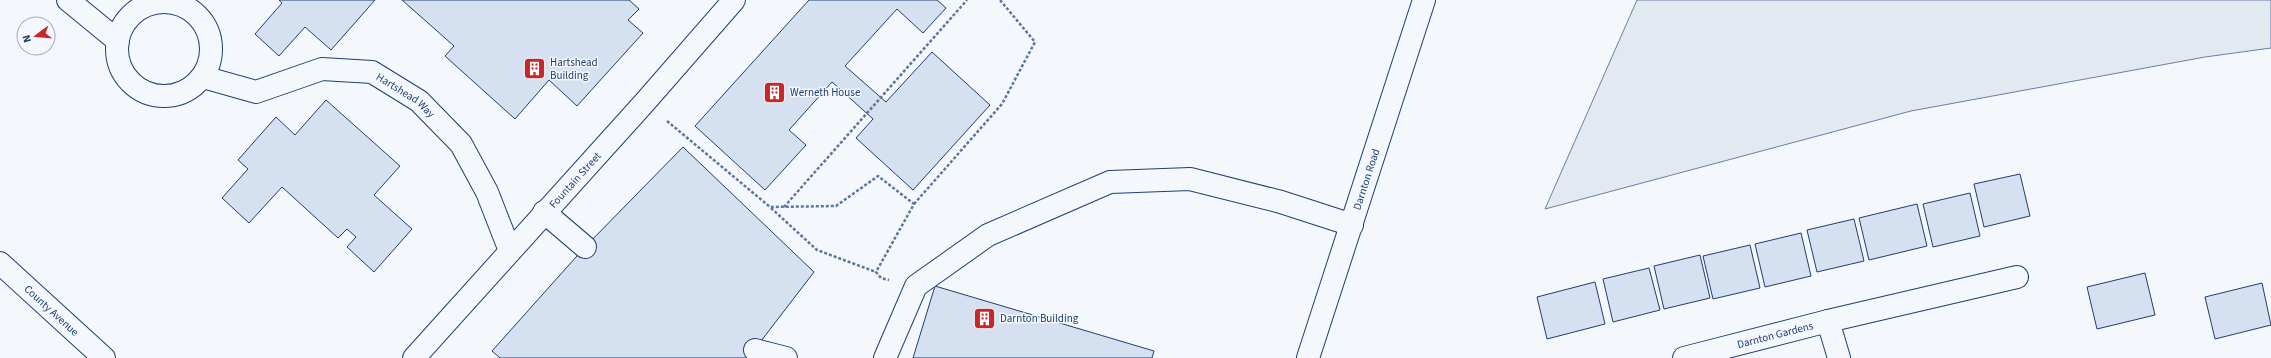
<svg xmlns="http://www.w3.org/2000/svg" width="2271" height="358" font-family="'Source Sans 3',sans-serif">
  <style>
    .green { fill: #e3e9f0; stroke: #687fa3 }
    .building { fill: #d5e0f0; stroke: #1d3f73 }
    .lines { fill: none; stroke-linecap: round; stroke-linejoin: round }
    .minor-casing { stroke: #1d3f73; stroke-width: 24 }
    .path { stroke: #5e769c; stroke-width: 2.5; stroke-dasharray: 3 2; stroke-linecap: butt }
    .minor { stroke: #f4f7fb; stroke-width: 22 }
    .labels { text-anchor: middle; stroke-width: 3; stroke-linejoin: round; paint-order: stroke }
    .poi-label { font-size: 11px; fill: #1d3f73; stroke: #f4f7fb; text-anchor: start }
    .street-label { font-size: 11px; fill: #1d3f73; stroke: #f4f7fb }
  </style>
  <rect width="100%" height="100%" fill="#f4f7fb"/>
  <!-- green -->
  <path class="green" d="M1637 0H2271V48L2205 57 1911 111 1545 209Z"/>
  <!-- building -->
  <g class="building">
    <path d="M279 0H375L331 50 305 27 279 56 255 34 282 3Z"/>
    <path d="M402 0H629L639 9 628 20 643 33 577 106 549 80 515 119 445 56 454 46Z"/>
    <path d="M809 0H937L946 8 923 33 897 9 845 66 886 102 932 52 990 105 913 190 856 138 873 119 832 82 789 130 806 145 765 190 695 126Z"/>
    <path d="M326 100 400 166 374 195 412 229 374 272 347 247 356 237 347 229 338 238 282 187 249 223 222 198 248 169 238 160 276 117 295 135Z"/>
    <path d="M683 147 814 272 748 358H500L492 351 585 247Z"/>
    <path d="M2020 174 2030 216 1984 227 1974 184Z"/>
    <path d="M1970 193 1980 236 1933 247 1923 204Z"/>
    <path d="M1917 204 1927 246 1869 260 1859 218Z"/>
    <path d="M1854 219 1864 261 1817 272 1807 230Z"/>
    <path d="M1801 233 1811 276 1765 287 1755 244Z"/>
    <path d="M1750 245 1760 288 1713 299 1703 256Z"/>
    <path d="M1700 255 1710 298 1664 309 1654 266Z"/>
    <path d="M1649 268 1660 310 1613 322 1603 279Z"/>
    <path d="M2145 273 2155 315 2097 329 2087 287Z"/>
    <path d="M1595 282 1605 324 1547 339 1537 297Z"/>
    <path d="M2262 283 2271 325 2215 339 2205 297Z"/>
    <path d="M935 286 1154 351 1152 358H913Z"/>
  </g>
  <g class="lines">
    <defs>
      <g id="minor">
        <path d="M68 0 118 41"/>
        <circle cx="164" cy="49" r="47"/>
        <path id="s1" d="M203 77 256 92 322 69 372 72 419 101 461 144 487 192 510 251"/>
        <path d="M544 212 585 247"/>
        <path id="s2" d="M0 263 104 358"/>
        <path d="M1828 321 2017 277"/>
        <path d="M755 350 786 358"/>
        <path id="s3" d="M414 358 645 102 734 0"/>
        <path d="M885 358 916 286 988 235 1110 182 1190 179 1281 202 1352 225"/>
        <path id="s4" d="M1308 358 1424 0"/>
        <path id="s5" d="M1684 358 1828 321 1839 358"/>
      </g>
    </defs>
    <!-- minor casing -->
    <use href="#minor" class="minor-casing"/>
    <!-- path -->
    <g class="path">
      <path d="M667 121 770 207 836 206 878 176 914 204 876 272 881 278 889 280"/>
      <path d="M914 204 1002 104 1035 42 1000 0"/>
      <path d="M784 207 967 0"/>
      <path d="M771 208 817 250 876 272"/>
    </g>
    <!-- minor -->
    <use href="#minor" class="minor"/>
  </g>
  <!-- icons -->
  <defs>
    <symbol id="building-square" viewBox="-11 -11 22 22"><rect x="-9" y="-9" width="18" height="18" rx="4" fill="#c62828" stroke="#f4f7fb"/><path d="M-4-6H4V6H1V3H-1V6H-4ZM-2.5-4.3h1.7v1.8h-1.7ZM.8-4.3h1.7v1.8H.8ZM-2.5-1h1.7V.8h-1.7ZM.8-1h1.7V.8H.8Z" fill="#fff"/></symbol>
  </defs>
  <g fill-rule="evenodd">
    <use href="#building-square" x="522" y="56" width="25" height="25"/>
    <use href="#building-square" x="762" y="80" width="25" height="25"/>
    <use href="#building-square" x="972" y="306" width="25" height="25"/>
  </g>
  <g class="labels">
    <!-- poi labels -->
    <g class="poi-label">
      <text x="550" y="66">Hartshead<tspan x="550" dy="13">Building</tspan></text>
      <text x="790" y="96">Werneth House</text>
      <text x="1000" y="322">Darnton Building</text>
    </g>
    <!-- street labels -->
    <g class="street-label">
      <text dy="4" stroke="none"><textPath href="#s1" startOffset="216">Hartshead Way</textPath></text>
      <text dy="4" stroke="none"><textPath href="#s3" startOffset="240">Fountain Street</textPath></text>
      <text dy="4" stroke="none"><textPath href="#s4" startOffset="188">Darnton Road</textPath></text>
      <text dy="4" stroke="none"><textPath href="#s2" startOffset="70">County Avenue</textPath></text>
      <text dy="4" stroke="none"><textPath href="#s5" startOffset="94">Darnton Gardens</textPath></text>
    </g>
  </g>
  <!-- north arrow -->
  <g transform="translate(36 36) rotate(254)"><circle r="19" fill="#f4f7fb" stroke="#9eadc5"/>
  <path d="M0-3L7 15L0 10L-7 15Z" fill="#c62828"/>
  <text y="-6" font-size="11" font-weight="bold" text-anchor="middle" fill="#1d3f73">N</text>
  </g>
</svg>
